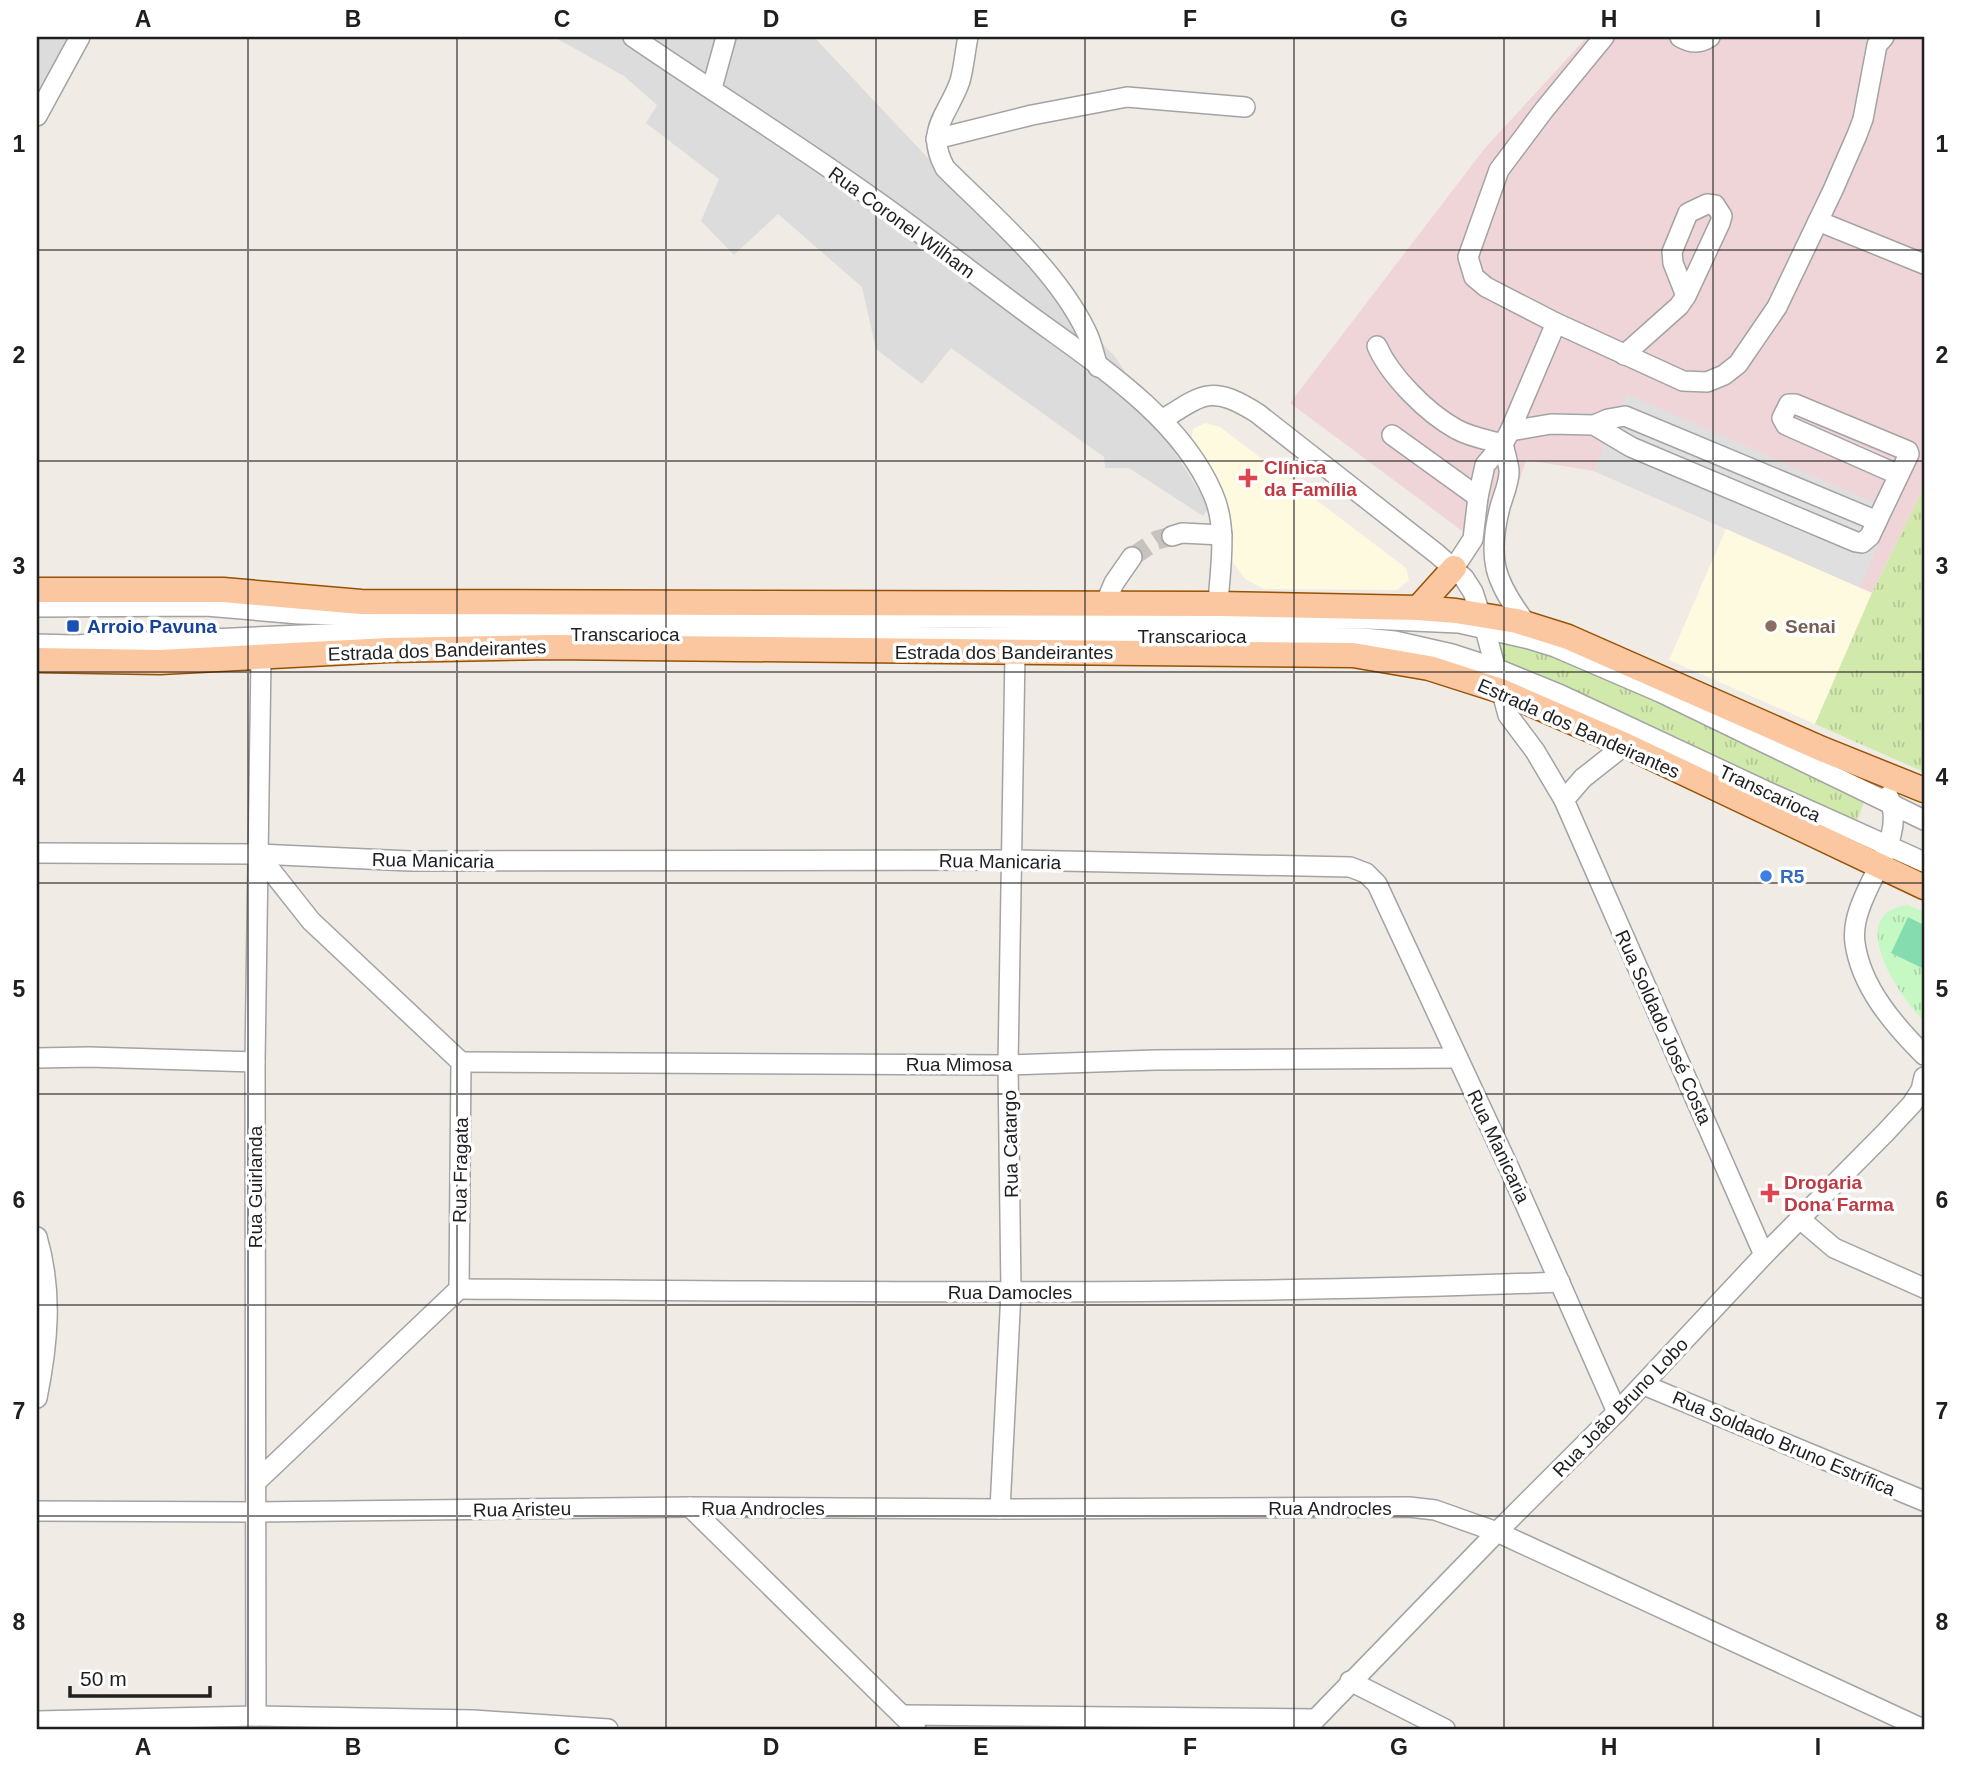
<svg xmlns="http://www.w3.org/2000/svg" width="1961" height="1766" font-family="Arial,sans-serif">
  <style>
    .residential { fill: #dddcdc }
    .commercial { fill: #f0d5d8 }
    .education { fill: #fefae0 }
    .grass { fill: url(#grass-tufts) }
    .park { fill: url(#park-tufts) }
    .pitch { fill: #85ddaf }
    .parking { fill: #dfdfdf }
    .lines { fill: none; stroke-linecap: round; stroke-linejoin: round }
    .minor-tunnel { stroke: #c6c2bd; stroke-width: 19; stroke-dasharray: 19 10; stroke-linecap: butt }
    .minor-casing { stroke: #a3a3a3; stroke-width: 22 }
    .major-casing { stroke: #975203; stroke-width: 27 }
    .minor { stroke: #fff; stroke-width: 19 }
    .major { stroke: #fac7a0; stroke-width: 24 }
    .grid { fill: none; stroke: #1f1f1f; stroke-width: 2; stroke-opacity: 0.55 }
    .health-dot { fill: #e0444e; stroke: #fff; stroke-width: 2.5 }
    .transit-dot { fill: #1a4fb4; stroke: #fff; stroke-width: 2.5 }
    .education-dot { fill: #8d6e63; stroke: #fff; stroke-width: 2.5 }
    .shop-dot { fill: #3f7fe0; stroke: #fff; stroke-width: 2.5 }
    .labels { text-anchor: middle; stroke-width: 7; stroke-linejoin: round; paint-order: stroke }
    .street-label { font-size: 19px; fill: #1f1f1f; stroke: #fff }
    .health-label { font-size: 19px; font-weight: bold; fill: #be3a42; stroke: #fff; text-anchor: start }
    .transit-label { font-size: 19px; font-weight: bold; fill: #164399; stroke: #fff; text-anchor: start }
    .education-label { font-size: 19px; font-weight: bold; fill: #785e54; stroke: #fff; text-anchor: start }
    .shop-label { font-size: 19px; font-weight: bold; fill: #366cbe; stroke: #fff; text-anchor: start }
    .neatline { fill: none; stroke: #1f1f1f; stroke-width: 2.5 }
    .grid-label { font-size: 23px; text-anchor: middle; font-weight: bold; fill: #1f1f1f }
  </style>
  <defs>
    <pattern id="grass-tufts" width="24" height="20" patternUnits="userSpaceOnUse" patternTransform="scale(1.75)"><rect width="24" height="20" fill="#d2e9ac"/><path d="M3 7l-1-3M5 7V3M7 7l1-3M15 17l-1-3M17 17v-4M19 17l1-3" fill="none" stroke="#b4c794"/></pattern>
    <pattern id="park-tufts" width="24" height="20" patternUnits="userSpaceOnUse" patternTransform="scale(1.75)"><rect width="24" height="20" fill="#c6f8c4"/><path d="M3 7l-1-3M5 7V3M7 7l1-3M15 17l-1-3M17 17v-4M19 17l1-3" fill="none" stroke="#aad4a8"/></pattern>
  </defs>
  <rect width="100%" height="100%" fill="#f0ebe5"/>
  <!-- residential -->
  <g class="residential">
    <path d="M37 37H80L37 111Z"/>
    <path d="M554 37H814L1116 358 1209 507 1203 516 1129 468H1105L1104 457 951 348 922 384 876 349 862 287 778 214 734 255 701 221 719 179 646 123 657 105 624 76Z"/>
  </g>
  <!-- commercial -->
  <path class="commercial" d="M1587 37H1924V487L1872 593 1594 471 1526 460 1499 546 1473 539 1290 403 1485 148Z"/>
  <!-- education -->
  <g class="education">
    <path d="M1205 423 1220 427 1406 568 1409 580 1397 590 1264 589 1245 579 1231 560 1230 513 1191 442 1193 429Z"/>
    <path d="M1726 529 1872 593 1815 724 1669 660Z"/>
  </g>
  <!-- grass -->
  <g class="grass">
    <path d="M1924 487V772L1815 724 1872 593Z"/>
    <path d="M1489 631 1557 651 1866 797 1857 821 1654 728 1495 661Z"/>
  </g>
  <!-- park -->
  <path class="park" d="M1908 905 1924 912V925L1909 917 1891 953 1924 969V1021C1899 997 1843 913 1908 905Z"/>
  <!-- pitch -->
  <path class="pitch" d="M1908 917 1924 925V969L1891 953Z"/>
  <!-- parking -->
  <path class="parking" d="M1627 394 1893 511 1860 587 1594 471Z"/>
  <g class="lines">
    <!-- minor-tunnel -->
    <path class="minor-tunnel" d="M1132 557 1157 540 1172 536"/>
    <defs>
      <g id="minor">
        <path d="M633 37C713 92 796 143 875 200 923 234 969 270 1016 305 1085 357 1178 412 1213 494 1228 528 1220 568 1218 604"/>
        <path d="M968 37C965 51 964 67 960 81 948 116 924 129 945 168 994 217 1056 269 1086 331 1092 342 1094 355 1098 367"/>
        <path d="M1604 37 1544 110 1499 170 1468 257 1474 277 1486 287 1556 323 1683 381 1707 382 1724 375 1738 364 1777 307 1833 190 1857 135 1863 119 1877 45 1884 37"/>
        <path d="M1680 37C1690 43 1700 44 1710 37"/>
        <path d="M712 88 726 37"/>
        <path d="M37 116 80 37"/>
        <path d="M936 139 1032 115 1127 97 1245 107"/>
        <path d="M1818 221 1924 264"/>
        <path d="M1377 346C1390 376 1427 413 1456 429 1470 437 1488 440 1503 444"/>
        <path d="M1624 355 1679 306 1686 296 1720 223 1722 216 1715 205 1707 204 1688 213 1672 252 1673 263 1686 296"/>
        <path d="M1162 420C1204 393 1212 385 1257 413L1437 554 1464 578 1473 592 1485 629 1508 715 1535 751 1564 800 1764 1255"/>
        <path d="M1510 431 1551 424 1594 425 1608 419 1625 416 1877 521 1870 536 1862 543 1856 542 1631 447 1594 425"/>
        <path d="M1392 435 1478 497"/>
        <path d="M1503 444C1505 452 1508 462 1509 470 1510 481 1503 496 1500 507 1487 558 1494 581 1526 623"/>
        <path d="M1877 521 1909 454 1908 451 1795 404H1789L1782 418 1786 425 1899 475"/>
        <path d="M1172 536 1182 533 1222 535"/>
        <path d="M1454 568 1473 539 1478 497 1485 465 1503 444 1510 431 1556 323"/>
        <path d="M1105 604 1114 583 1132 557"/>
        <path d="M37 607 206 606 299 614 396 616 1367 619 1459 623 1529 639 1555 647 1662 693 1924 820"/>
        <path d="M37 644 73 645 372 632 969 637 1188 635 1363 638 1395 641 1452 654 1495 668 1561 695 1766 791 1924 862"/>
        <path d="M1888 796C1912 841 1848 894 1855 943 1861 987 1894 1025 1924 1055"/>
        <path d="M1564 800 1583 778 1625 745"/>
        <path d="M37 853 258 854 410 861 1013 860 1350 867 1366 873 1377 884 1510 1170 1617 1412"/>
        <path d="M37 1058 89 1057 255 1062"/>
        <path d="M461 1062 1008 1065 1155 1060 1458 1058"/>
        <path d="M1800 1219 1834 1248 1924 1288"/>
        <path d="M37 1237C53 1291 48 1344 37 1398"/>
        <path d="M459 1289C826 1291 1193 1297 1560 1282"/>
        <path d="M1644 1385 1924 1501"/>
        <path d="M256 1482 459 1289 461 1062 311 921 258 854"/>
        <path d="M690 1507 916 1729"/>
        <path d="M1000 1509 1011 1292 1008 1065 1015 653"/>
        <path d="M37 1511 255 1512 690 1507 1000 1509 1409 1507 1435 1510 1497 1532 1923 1729"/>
        <path d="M1350 1681 1445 1729"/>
        <path d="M902 1715 1315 1719"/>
        <path d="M256 1716 255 1062 261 658"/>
        <path d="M37 1721 256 1716 473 1720 608 1729"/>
        <path d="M1306 1729 1497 1532 1617 1412 1764 1255 1885 1133 1912 1104 1921 1090 1924 1077"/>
      </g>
      <g id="major">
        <path d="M37 590H223L361 602 1218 604 1418 608 1456 611 1517 621 1568 637 1822 749 1924 790"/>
        <path d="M1418 608 1454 568"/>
        <path d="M37 660 160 662 388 650 551 647 1353 655 1429 668 1501 691 1625 745 1924 887"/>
      </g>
    </defs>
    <!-- minor casing -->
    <use href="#minor" class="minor-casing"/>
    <!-- major casing -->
    <use href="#major" class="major-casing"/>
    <!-- minor -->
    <use href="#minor" class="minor"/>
    <!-- major -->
    <use href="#major" class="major"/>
  </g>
  <!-- grid -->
  <path class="grid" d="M248 37V1729M457 37V1729M666 37V1729M876 37V1729M1085 37V1729M1294 37V1729M1504 37V1729M1713 37V1729M37 250H1924M37 461H1924M37 672H1924M37 883H1924M37 1094H1924M37 1305H1924M37 1516H1924"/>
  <!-- markers -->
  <g class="health-dot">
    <path d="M1244.5 467.5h7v7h7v7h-7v7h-7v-7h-7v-7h7z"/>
    <path d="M1766.5 1182.5h7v7h7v7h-7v7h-7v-7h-7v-7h7z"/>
  </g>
  <rect class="transit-dot" x="66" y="619" width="14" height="14" rx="3.5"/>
  <circle class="education-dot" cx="1771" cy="626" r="7"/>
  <circle class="shop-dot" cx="1766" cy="876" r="7"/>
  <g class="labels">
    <!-- street labels -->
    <g class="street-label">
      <text transform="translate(902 222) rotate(36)" y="7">Rua Coronel Wilham</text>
      <text x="625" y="641">Transcarioca</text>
      <text x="1192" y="643">Transcarioca</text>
      <text transform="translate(437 650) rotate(-2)" y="7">Estrada dos Bandeirantes</text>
      <text x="1004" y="659">Estrada dos Bandeirantes</text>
      <text transform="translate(1579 728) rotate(24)" y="7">Estrada dos Bandeirantes</text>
      <text transform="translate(1770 793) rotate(25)" y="7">Transcarioca</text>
      <text transform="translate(433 860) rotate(1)" y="7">Rua Manicaria</text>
      <text transform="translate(1000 861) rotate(1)" y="7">Rua Manicaria</text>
      <text transform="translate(1664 1027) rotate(66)" y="7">Rua Soldado José Costa</text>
      <text x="959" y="1071">Rua Mimosa</text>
      <text transform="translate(1010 1144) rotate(-91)" y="7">Rua Catargo</text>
      <text transform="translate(1499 1146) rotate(65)" y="7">Rua Manicaria</text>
      <text transform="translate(460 1170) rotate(-89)" y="7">Rua Fragata</text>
      <text transform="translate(255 1187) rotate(-90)" y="7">Rua Guirlanda</text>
      <text x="1010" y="1299">Rua Damocles</text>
      <text transform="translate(1620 1407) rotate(-46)" y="7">Rua João Bruno Lobo</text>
      <text transform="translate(1784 1443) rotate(23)" y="7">Rua Soldado Bruno Estrífica</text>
      <text x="763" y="1515">Rua Androcles</text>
      <text x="1330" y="1515">Rua Androcles</text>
      <text transform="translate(522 1509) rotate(-1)" y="7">Rua Aristeu</text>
    </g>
    <!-- health labels -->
    <g class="health-label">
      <text x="1264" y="474">Clínica<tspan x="1264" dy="22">da Família</tspan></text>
      <text x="1784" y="1189">Drogaria<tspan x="1784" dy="22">Dona Farma</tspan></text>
    </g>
    <!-- transit labels -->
    <g class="transit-label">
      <text x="87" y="633">Arroio Pavuna</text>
    </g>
    <!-- education labels -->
    <g class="education-label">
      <text x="1785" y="633">Senai</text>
    </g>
    <!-- shop labels -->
    <g class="shop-label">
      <text x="1780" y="883">R5</text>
    </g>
  </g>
  <!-- border -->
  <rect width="1961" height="1766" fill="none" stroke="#ffffff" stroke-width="77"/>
  <!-- scale -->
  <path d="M70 1686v10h140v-10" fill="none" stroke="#1f1f1f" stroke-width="3.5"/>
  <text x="80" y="1686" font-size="21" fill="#1f1f1f" stroke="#ffffff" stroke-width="5" paint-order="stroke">50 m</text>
  <rect x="38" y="38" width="1885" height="1690" class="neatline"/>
  <g class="grid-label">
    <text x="143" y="27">A</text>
    <text x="353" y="27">B</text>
    <text x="562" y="27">C</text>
    <text x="771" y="27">D</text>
    <text x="981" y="27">E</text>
    <text x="1190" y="27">F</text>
    <text x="1399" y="27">G</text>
    <text x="1609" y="27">H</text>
    <text x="1818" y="27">I</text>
    <text x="19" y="152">1</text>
    <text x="1942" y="152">1</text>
    <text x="19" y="363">2</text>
    <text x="1942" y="363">2</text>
    <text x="19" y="574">3</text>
    <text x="1942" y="574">3</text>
    <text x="19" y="785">4</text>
    <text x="1942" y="785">4</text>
    <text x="19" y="997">5</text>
    <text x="1942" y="997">5</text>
    <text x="19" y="1208">6</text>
    <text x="1942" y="1208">6</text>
    <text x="19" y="1419">7</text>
    <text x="1942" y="1419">7</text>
    <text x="19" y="1630">8</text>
    <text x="1942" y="1630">8</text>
    <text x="143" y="1755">A</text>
    <text x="353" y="1755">B</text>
    <text x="562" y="1755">C</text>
    <text x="771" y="1755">D</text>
    <text x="981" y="1755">E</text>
    <text x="1190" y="1755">F</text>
    <text x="1399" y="1755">G</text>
    <text x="1609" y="1755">H</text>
    <text x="1818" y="1755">I</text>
  </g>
</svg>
